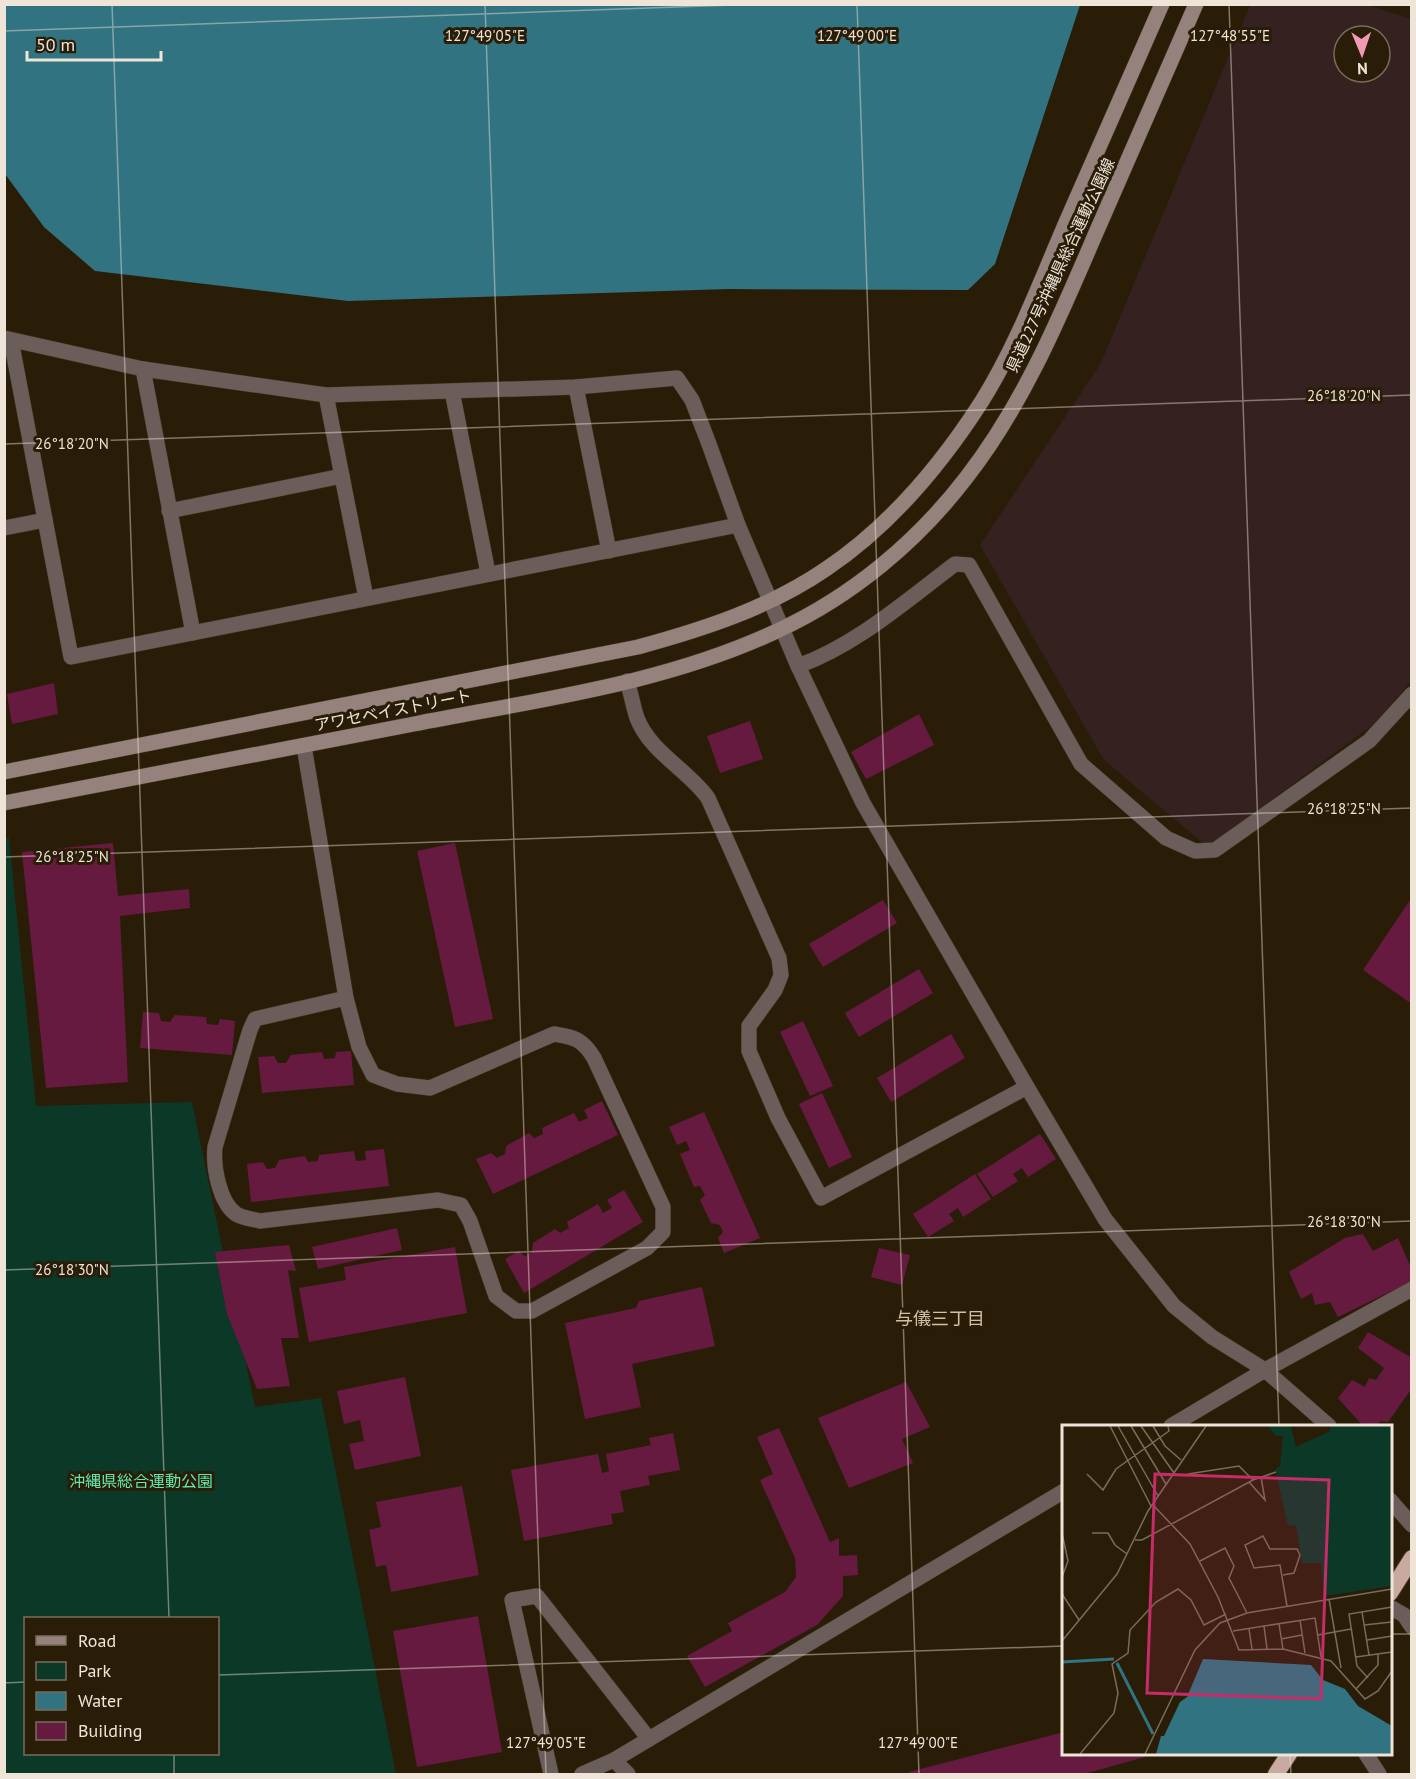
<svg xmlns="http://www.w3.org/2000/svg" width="1416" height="1779" font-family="'PT Sans','Noto Sans JP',sans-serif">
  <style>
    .education { fill: #342120; fill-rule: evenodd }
    .green { fill: #0b3827; fill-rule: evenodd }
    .water { fill: #317380 }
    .building { fill: #661a40 }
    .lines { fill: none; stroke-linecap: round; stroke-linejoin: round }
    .minor-casing { stroke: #453925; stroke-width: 16 }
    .secondary-casing { stroke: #453925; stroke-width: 16 }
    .trunk-casing { stroke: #453925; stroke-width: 18 }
    .minor { stroke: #6b5e5a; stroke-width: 15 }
    .secondary { stroke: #96827c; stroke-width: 15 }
    .trunk { stroke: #c8aaa1; stroke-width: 16 }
    .ticks { fill: none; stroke: #eee5d8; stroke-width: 1.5; stroke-opacity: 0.45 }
    .labels { text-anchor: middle; stroke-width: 6; stroke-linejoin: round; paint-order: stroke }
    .street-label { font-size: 16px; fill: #eee5d8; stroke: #2a1d08 }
    .park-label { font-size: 16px; fill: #60e9b1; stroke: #2a1d08 }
    .neighbourhood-label { font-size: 18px; fill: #d0bfa6; stroke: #2a1d08 }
    .inset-river { fill: none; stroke: #317380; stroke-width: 3 }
    .inset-road { fill: none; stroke: #786d5b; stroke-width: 1.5 }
    .view { fill: #c62c68; fill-opacity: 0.15; stroke: #c62c68; stroke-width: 3 }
    .inset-edge { fill: none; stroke: #eee5d8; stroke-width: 3 }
    .ticks-label { font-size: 15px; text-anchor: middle; fill: #eee5d8; stroke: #2a1d08; stroke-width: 6; stroke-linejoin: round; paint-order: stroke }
  </style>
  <rect width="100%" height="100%" fill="#2a1d08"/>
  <!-- education -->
  <path class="education" d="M1250 5H1368L1411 19V681L1374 724 1208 847 1104 760 980 545 1101 363ZM1344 36H1380V72H1344Z"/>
  <!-- green -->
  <path class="green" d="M9 838 36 1106 192 1102 255 1407 321 1398 396 1774H5L4 839ZM26 1618H218V1754H26Z"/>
  <!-- water -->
  <path class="water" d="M4 5 5 4 1080 5 995 264 968 290 728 289 348 301 95 271 44 227 5 174Z"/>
  <!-- building -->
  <g class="building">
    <path d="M54 683 58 714 12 724 7 694Z"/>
    <path d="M919 714 934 745 866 779 851 752Z"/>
    <path d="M750 721 763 759 720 773 707 736Z"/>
    <path d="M113 843 118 896 189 889 190 908 120 916 128 1082 46 1088 22 852Z"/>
    <path d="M455 843 493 1019 455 1027 417 851Z"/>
    <path d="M1412 897V1004L1363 970Z"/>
    <path d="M883 900 897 923 823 967 809 944Z"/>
    <path d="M919 969 933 993 859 1037 845 1013Z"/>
    <path d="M143 1012 159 1013 161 1021 170 1022 175 1015 206 1017 207 1024 218 1025 220 1019 235 1021 232 1055 140 1048Z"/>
    <path d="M803 1021 833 1086 810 1096 780 1032Z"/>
    <path d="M951 1034 965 1058 891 1102 877 1078Z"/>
    <path d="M351 1051 354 1085 262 1093 258 1057 274 1056 278 1063H286L291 1055 322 1052 324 1059 335 1058 336 1052Z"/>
    <path d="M822 1093 852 1157 829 1168 799 1104Z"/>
    <path d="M602 1101 618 1135 493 1194 476 1159 491 1153 497 1158 505 1154 506 1146 529 1133 534 1138 543 1134 542 1128 574 1113 579 1122 588 1118 584 1110Z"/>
    <path d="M704 1112 760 1238 724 1253 718 1238 723 1232 720 1225 711 1223 700 1200 705 1195 700 1186 694 1187 680 1154 690 1150 686 1141 677 1145 669 1127Z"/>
    <path d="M1040 1134 1056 1159 1028 1177 1022 1168 1013 1174 1018 1181 993 1197 977 1174Z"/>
    <path d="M384 1149 389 1186 251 1202 247 1164 263 1162 267 1169 275 1168 279 1160 305 1156 308 1162 318 1161 319 1155 354 1151 356 1161 366 1160 365 1151Z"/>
    <path d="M975 1174 991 1199 963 1217 958 1208 949 1214 954 1221 928 1237 913 1214Z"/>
    <path d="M624 1190 643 1222 524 1293 505 1259 518 1251 525 1256 532 1252 533 1243 555 1229 560 1233 569 1228 567 1222 598 1204 603 1213 612 1208 607 1200Z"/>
    <path d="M397 1228 402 1250 318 1269 312 1247Z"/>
    <path d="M1363 1234 1373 1251 1398 1238 1412 1270V1281L1338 1317 1330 1302 1315 1305 1312 1293 1301 1299 1289 1272 1345 1238Z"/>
    <path d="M289 1245 296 1271 288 1270 299 1338H281L290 1386 257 1389 227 1314 215 1252Z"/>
    <path d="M455 1247 467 1313 309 1342 299 1288 346 1280 344 1267Z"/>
    <path d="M879 1248 910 1255 902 1285 871 1277Z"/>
    <path d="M702 1287 715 1346 632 1364 641 1407 585 1419 565 1323 636 1308 639 1301Z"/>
    <path d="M1368 1332 1412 1358V1388L1388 1422 1381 1421 1376 1426H1363L1338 1398 1352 1380 1365 1387 1369 1378 1376 1380 1384 1368 1358 1348Z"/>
    <path d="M405 1377 421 1456 355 1470 349 1444 364 1441 360 1420 344 1424 337 1391Z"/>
    <path d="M906 1382 930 1427 902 1439 913 1463 849 1488 818 1418Z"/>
    <path d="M779 1428 830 1542 839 1538V1556L857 1555 858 1575 843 1576V1596L817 1625 705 1687 687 1656 732 1631 728 1623 785 1592 796 1577 795 1558 760 1480 773 1474 757 1437Z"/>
    <path d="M673 1433 680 1470 648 1476 650 1485 620 1491 624 1512 611 1514 613 1524 524 1541 511 1470 598 1454 602 1473 609 1471 606 1454 651 1445 649 1438Z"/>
    <path d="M462 1486 479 1575 391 1592 386 1565 376 1567 369 1530 381 1527 376 1502Z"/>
    <path d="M478 1616 502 1752 417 1767 393 1631Z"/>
    <path d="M1064 1732V1754H1144L1145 1757 1084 1774H909V1772Z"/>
  </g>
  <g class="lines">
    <defs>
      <g id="minor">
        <path d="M4 338 143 369 326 395 576 387 677 378 692 400 709 444 738 525 798 666 863 803 1027 1087 1105 1219 1174 1306 1212 1337 1265 1370 1329 1426"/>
        <path d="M11 340 71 657 738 525"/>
        <path d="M143 369 193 633"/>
        <path d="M576 387 609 551"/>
        <path d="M452 391 488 573"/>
        <path d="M326 395 366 598"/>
        <path d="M169 511 342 476"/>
        <path d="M4 528 45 520"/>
        <path d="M798 666C856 645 906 601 955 564L969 565 1081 764 1166 838 1195 851 1215 850 1369 741 1412 694"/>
        <path d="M627 681C631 693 633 706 637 718 650 752 688 770 708 798L779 958 781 975 775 990 749 1026V1051L778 1118 821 1198 1027 1087"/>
        <path d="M304 746 346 998 359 1047 373 1075 397 1084 430 1088 554 1034C575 1037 583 1040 594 1058L663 1207V1232L647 1248 532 1311H516L496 1296 470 1221 461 1205 438 1200 260 1221C253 1219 242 1218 236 1214 219 1202 213 1166 215 1147L250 1030 255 1019 346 998"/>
        <path d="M1171 1426 1265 1370 1412 1289"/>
        <path d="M1390 1500 1412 1525"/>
        <path d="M1390 1607 1404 1615 1412 1627"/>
        <path d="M1366 1754 1379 1774"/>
        <path d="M614 1760 628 1774"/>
        <path d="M551 1774 512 1600 537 1596 649 1739"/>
        <path d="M582 1774 614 1760 1064 1491"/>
      </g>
      <g id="secondary">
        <path d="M4 772 638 647C704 629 769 608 826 569 890 526 941 465 982 401 1017 345 1041 280 1067 220 1099 148 1131 76 1162 4"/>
        <path d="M4 803C141 777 278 751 414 724 536 700 665 684 779 630 852 596 917 542 966 478 1023 405 1059 319 1095 235 1129 158 1162 81 1196 4"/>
      </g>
      <g id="trunk">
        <path d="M1390 1593 1412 1558"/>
        <path d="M1276 1774 1289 1754"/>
      </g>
    </defs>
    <!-- minor casing -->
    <use href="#minor" class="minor-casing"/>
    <!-- secondary casing -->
    <use href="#secondary" class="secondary-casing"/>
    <!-- trunk casing -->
    <use href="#trunk" class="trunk-casing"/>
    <!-- minor -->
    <use href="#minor" class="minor"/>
    <!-- secondary -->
    <use href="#secondary" class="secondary"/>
    <!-- trunk -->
    <use href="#trunk" class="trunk"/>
  </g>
  <!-- ticks -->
  <path class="ticks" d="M112 4 169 1618M485 4 546 1774M857 4 919 1774M1229 4 1279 1426M4 31 761 4M4 444 1412 395M4 857 1412 808M4 1270 1412 1221M1390 1634H1412M218 1675 1064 1646M4 1683 26 1682M174 1754V1774M1290 1754 1291 1774"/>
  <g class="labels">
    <!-- street labels -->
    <g class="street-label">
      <text transform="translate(1060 265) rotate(-65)" y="6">県道227号沖縄県総合運動公園線</text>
      <text transform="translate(393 710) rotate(-11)" y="6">アワセベイストリート</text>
    </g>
    <!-- park labels -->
    <g class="park-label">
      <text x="141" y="1487">沖縄県総合運動公園</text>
    </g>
    <!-- neighbourhood labels -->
    <g class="neighbourhood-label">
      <text x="940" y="1325">与儀三丁目</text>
    </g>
  </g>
  <!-- overview -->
  <g transform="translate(1062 1425)">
    <rect width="330" height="330" fill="#2a1d08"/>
    <path d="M206 1H229L234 22 268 6V1H330V161L262 171 259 138H240L234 100 226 101 213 44 218 41 221 11H214Z" fill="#0b3827"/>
    <path d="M141 234 249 240 261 255 283 264 296 281 330 301V329H94L99 311H102L118 277 125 272Z" fill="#317380"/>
    <path class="inset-river" d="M0 237 52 234M55 238 91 309"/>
    <path class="inset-road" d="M48 1 89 81M56 1 96 71M69 1 104 59M79 1 112 48M91 1 103 21 119 35M25 49 41 65 54 44 107 6 106 1M126 49 177 41 191 55M187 57 203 75 199 52M91 80 128 119 156 172 177 225 221 224 269 236 303 274 316 266 330 246M0 108 6 136 0 152M30 108H46L53 120 65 129M73 115H80L191 55 214 47M138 136 163 123 172 141 167 153 185 188M221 150 232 148 238 130 235 124H208L201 111 183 120 192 143 218 140 225 181M0 169 17 195M267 174 279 243M300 187 307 230M238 195 243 228M217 199 221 224M302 200 330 197M202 201 205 224M187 204 190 224M171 206 253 193 259 232M256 210 289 204M219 214 240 210M305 215 330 211M0 216 55 149 86 86 144 1M294 232 330 227M306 253 295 241 287 189 330 182M294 264 316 240V229M18 329 52 288 56 268 50 239 66 228 68 205 94 177 116 164 129 175 142 200 164 189M83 329 133 225 158 198 185 188 330 164"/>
    <path class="view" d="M93 49 267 55 259 274 85 268Z"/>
    <rect width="330" height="330" class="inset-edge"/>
  </g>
  <g class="ticks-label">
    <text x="485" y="41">127°49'05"E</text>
    <text x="857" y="41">127°49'00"E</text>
    <text x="1230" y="41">127°48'55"E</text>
    <text x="1344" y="401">26°18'20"N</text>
    <text x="72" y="449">26°18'20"N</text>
    <text x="1344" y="814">26°18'25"N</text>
    <text x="72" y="862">26°18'25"N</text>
    <text x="1344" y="1227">26°18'30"N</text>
    <text x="72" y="1275">26°18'30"N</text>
    <text x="546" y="1748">127°49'05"E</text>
    <text x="918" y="1748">127°49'00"E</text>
  </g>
  <!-- border -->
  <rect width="1416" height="1779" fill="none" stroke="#eee5d8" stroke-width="12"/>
  <!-- legend -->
  <rect x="24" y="1617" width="195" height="138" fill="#2a1d08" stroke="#786d5b" stroke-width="1.5"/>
  <rect x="36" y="1636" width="30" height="9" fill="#96827c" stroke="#786d5b" stroke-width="1.5"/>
  <text x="78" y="1647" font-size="18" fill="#eee5d8">Road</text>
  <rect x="36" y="1662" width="30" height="18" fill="#0b3827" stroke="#786d5b" stroke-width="1.5"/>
  <text x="78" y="1677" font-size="18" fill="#eee5d8">Park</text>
  <rect x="36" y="1692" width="30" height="18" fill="#317380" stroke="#786d5b" stroke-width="1.5"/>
  <text x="78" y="1707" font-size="18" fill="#eee5d8">Water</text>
  <rect x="36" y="1722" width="30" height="18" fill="#661a40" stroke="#786d5b" stroke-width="1.5"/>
  <text x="78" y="1737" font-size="18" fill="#eee5d8">Building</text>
  <!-- north arrow -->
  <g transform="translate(1362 54) rotate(178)"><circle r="28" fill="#2a1d08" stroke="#786d5b" stroke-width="1.5"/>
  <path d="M0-4.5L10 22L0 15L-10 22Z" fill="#f19ab2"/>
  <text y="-9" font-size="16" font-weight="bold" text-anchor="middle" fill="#eee5d8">N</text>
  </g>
  <!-- scale -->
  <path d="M27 51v9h134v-9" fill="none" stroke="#eee5d8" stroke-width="3"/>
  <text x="36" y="51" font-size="18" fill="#eee5d8" stroke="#2a1d08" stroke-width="4.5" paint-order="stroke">50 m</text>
</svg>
